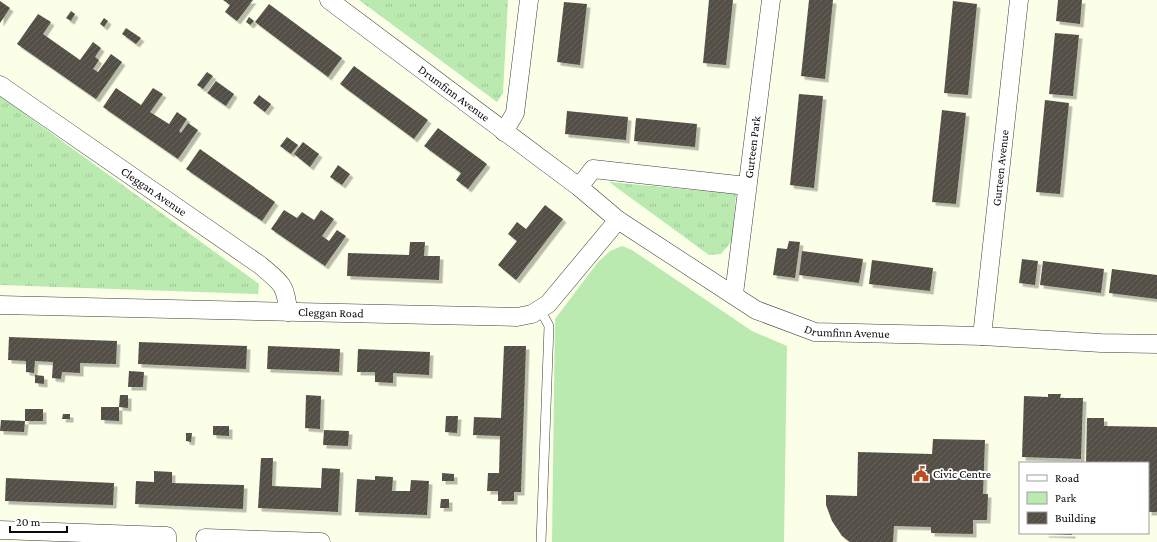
<svg xmlns="http://www.w3.org/2000/svg" width="1157" height="542" font-family="'Crimson Pro',serif">
  <style>
    .grass { fill: url(#grass-tufts) }
    .park { fill: #baeab0 }
    .building { fill: url(#building-hatch); filter: url(#shadow) }
    .lines { fill: none; stroke-linecap: round; stroke-linejoin: round }
    .lane-casing { stroke: #3d3d3d; stroke-width: 10 }
    .street-casing { stroke: #3d3d3d; stroke-width: 19 }
    .lane { stroke: #fff; stroke-width: 9 }
    .street { stroke: #fff; stroke-width: 18 }
    .labels { text-anchor: middle; stroke-width: 4; stroke-linejoin: round; paint-order: stroke }
    .street-label { font-size: 12px; fill: #0a0a0a; stroke: #fff }
    .poi-label { font-size: 12px; fill: #0a0a0a; stroke: #fff; text-anchor: start }
  </style>
  <defs>
    <pattern id="grass-tufts" width="24" height="20" patternUnits="userSpaceOnUse"><rect width="24" height="20" fill="#baeab0"/><path d="M3 7l-1-3M5 7V3M7 7l1-3M15 17l-1-3M17 17v-4M19 17l1-3" fill="none" stroke="#9fc796"/></pattern>
    <pattern id="building-hatch" width="6" height="6" patternUnits="userSpaceOnUse"><rect width="6" height="6" fill="#534f46"/><path d="M-1 1l2-2M0 6l6-6M5 7l2-2" fill="none" stroke="#67645c"/></pattern>
    <filter id="shadow"><feDropShadow dx="3.5" dy="3.5" stdDeviation="0" flood-color="#0004"/></filter>
  </defs>
  <rect width="100%" height="100%" fill="#fcffe7"/>
  <!-- grass -->
  <g class="grass">
    <path d="M359 0H508L503 93 497 102Z"/>
    <path d="M0 96 259 284 258 294 0 285Z"/>
    <path d="M609 182 736 194 732 241 721 254 709 255Z"/>
  </g>
  <!-- park -->
  <path class="park" d="M622 246 632 250 752 331 787 346 784 542H552L555 319 598 262 610 251Z"/>
  <!-- building -->
  <g class="building">
    <path d="M223 0H253L237 21 225 12 230 5Z"/>
    <path d="M709 0H733L726 65 703 63Z"/>
    <path d="M809 0H833L825 79 801 76Z"/>
    <path d="M1058 0H1082L1080 24 1056 21Z"/>
    <path d="M0 1 10 8 0 23Z"/>
    <path d="M953 1 977 4 968 95 944 93Z"/>
    <path d="M564 2 587 4 580 65 557 62Z"/>
    <path d="M269 4 342 58 328 77 255 22Z"/>
    <path d="M71 11 75 14 71 21 66 18Z"/>
    <path d="M38 14 51 22 43 34 80 60 93 42 101 48 95 57 99 60 93 69 98 72 111 54 122 62 96 99 17 44Z"/>
    <path d="M249 17 254 21 250 25 246 22Z"/>
    <path d="M104 18 108 21 104 27 100 24Z"/>
    <path d="M126 28 141 38 136 44 122 34Z"/>
    <path d="M1055 33 1079 35 1073 96 1049 94Z"/>
    <path d="M354 66 428 120 414 139 340 84Z"/>
    <path d="M207 72 213 76 203 89 197 85Z"/>
    <path d="M216 81 234 94 226 106 207 93Z"/>
    <path d="M116 88 141 105 153 88 163 94 150 112 169 124 177 112 187 119 179 131 181 133 188 123 198 130 178 159 103 107Z"/>
    <path d="M799 94 823 96 814 188 790 185Z"/>
    <path d="M259 95 271 104 265 112 253 103Z"/>
    <path d="M1045 100 1069 103 1060 194 1036 192Z"/>
    <path d="M942 110 966 113 956 204 932 202Z"/>
    <path d="M567 111 628 117 626 140 565 134Z"/>
    <path d="M636 118 697 124 695 147 634 141Z"/>
    <path d="M438 128 487 164 468 189 456 180 461 173 424 146Z"/>
    <path d="M287 137 298 145 291 154 280 146Z"/>
    <path d="M303 142 319 154 310 167 294 154Z"/>
    <path d="M200 149 275 202 262 221 186 169Z"/>
    <path d="M338 165 350 174 342 185 330 177Z"/>
    <path d="M545 205 563 219 516 280 498 265 517 241 508 234 517 222 526 229Z"/>
    <path d="M284 210 297 218 302 212 314 220 321 210 334 219 322 236 329 241 337 230 346 236 325 266 271 229Z"/>
    <path d="M789 241 800 242 795 278 773 275 777 248 787 249Z"/>
    <path d="M410 242H425L424 256H440L439 280 347 276 348 253 409 255Z"/>
    <path d="M802 251 863 259 859 283 799 275Z"/>
    <path d="M1022 259 1038 261 1035 285 1019 283Z"/>
    <path d="M872 260 933 268 930 291 869 284Z"/>
    <path d="M1043 261 1104 269 1101 293 1040 285Z"/>
    <path d="M1112 269 1157 275V299L1109 293Z"/>
    <path d="M9 337 117 341 116 364 80 363V373L62 372 61 379 52 378 53 362 35 361 34 373 26 372V361L8 360Z"/>
    <path d="M139 342 247 346 246 369 138 364Z"/>
    <path d="M268 346 340 349 339 372 267 369Z"/>
    <path d="M504 346H526L521 492H514V501H498V491H487L488 473H499L500 436 473 435 474 417 501 418Z"/>
    <path d="M358 349 430 352 429 375 393 373V383L375 382V372H357Z"/>
    <path d="M129 371 144 372 143 387H128Z"/>
    <path d="M35 375 44 376V384L35 383Z"/>
    <path d="M1048 394H1061L1060 398H1083L1081 459 1022 457 1024 396 1048 397Z"/>
    <path d="M120 395H128V408L119 407Z"/>
    <path d="M306 395 321 396 320 429 305 428Z"/>
    <path d="M101 407H119V421L101 420Z"/>
    <path d="M25 409H43V421H25L24 432 0 431 1 420 25 421Z"/>
    <path d="M63 414H70V419H62Z"/>
    <path d="M446 416H458L457 433 445 432Z"/>
    <path d="M1087 418H1104V426L1157 427V512H1148V463H1086Z"/>
    <path d="M213 426H229V436L213 435Z"/>
    <path d="M324 430 349 431 348 446 323 445Z"/>
    <path d="M186 433H192L191 442 186 441Z"/>
    <path d="M933 439 985 440 983 494H988L987 520H973V534L931 533V527L894 526 893 542H850L842 536 832 521 826 505V495L857 496 858 452 932 454Z"/>
    <path d="M261 458H273L272 486 321 488 322 468 340 469 338 512 258 508Z"/>
    <path d="M154 471 172 472V483L244 485 243 509 135 504 136 481 154 482Z"/>
    <path d="M442 473 454 474V481H442Z"/>
    <path d="M375 476 393 477 392 491H410L411 480 429 481 427 515 355 512 357 479 375 480Z"/>
    <path d="M6 478 114 483 113 505 5 501Z"/>
    <path d="M441 499H449V508H440Z"/>
    <path d="M1045 533H1072V535L1045 534Z"/>
  </g>
  <g class="lines">
    <defs>
      <path id="lane" d="M540 309 549 326 541 542"/>
      <g id="street">
        <path id="s1" d="M329 0 579 187 618 220 756 310 815 332 982 336 1101 343 1157 344"/>
        <path id="s2" d="M0 85 260 265C281 283 286 284 288 312"/>
        <path d="M504 132 515 113 529 0"/>
        <path d="M579 187 593 169 747 186"/>
        <path id="s3" d="M734 294 771 0"/>
        <path id="s4" d="M0 305 517 317 532 314 548 304 618 220"/>
        <path id="s5" d="M982 336 1019 0"/>
        <path d="M0 530 167 536V542"/>
        <path d="M205 538 321 542"/>
      </g>
    </defs>
    <!-- lane casing -->
    <use href="#lane" class="lane-casing"/>
    <!-- street casing -->
    <use href="#street" class="street-casing"/>
    <!-- lane -->
    <use href="#lane" class="lane"/>
    <!-- street -->
    <use href="#street" class="street"/>
  </g>
  <!-- icons -->
  <defs>
    <symbol id="civic-bare" viewBox="-9 -9 18 18"><path d="M-.6-6.5H3V-4.5H.6V-3L4-1V1h2V6H-6V1h2V-1L-.6-3ZM-1.2 2.5V6h2.4V2.5Z" fill="#bf4c1d" stroke="#fff" stroke-width="2.5" paint-order="stroke"/></symbol>
  </defs>
  <g fill-rule="evenodd">
    <use href="#civic-bare" x="910" y="463" width="22" height="22"/>
  </g>
  <g class="labels">
    <!-- street labels -->
    <g class="street-label">
      <text dy="4" stroke="none"><textPath href="#s1" startOffset="156">Drumfinn Avenue</textPath></text>
      <text dy="4" stroke="none"><textPath href="#s3" startOffset="148">Gurteen Park</textPath></text>
      <text dy="4" stroke="none"><textPath href="#s5" startOffset="169">Gurteen Avenue</textPath></text>
      <text dy="4" stroke="none"><textPath href="#s2" startOffset="187">Cleggan Avenue</textPath></text>
      <text dy="4" stroke="none"><textPath href="#s4" startOffset="331">Cleggan Road</textPath></text>
      <text dy="4" stroke="none"><textPath href="#s1" startOffset="623">Drumfinn Avenue</textPath></text>
    </g>
    <!-- poi labels -->
    <g class="poi-label">
      <text x="933" y="478">Civic Centre</text>
    </g>
  </g>
  <!-- legend -->
  <rect x="1019" y="462" width="130" height="72" fill="#ffffff" stroke="#9d9d9d"/>
  <rect x="1027" y="475" width="20" height="6" fill="#ffffff" stroke="#9d9d9d"/>
  <text x="1055" y="482" font-size="12" fill="#0a0a0a">Road</text>
  <rect x="1027" y="492" width="20" height="12" fill="#baeab0" stroke="#9d9d9d"/>
  <text x="1055" y="502" font-size="12" fill="#0a0a0a">Park</text>
  <rect x="1027" y="512" width="20" height="12" fill="url(#building-hatch)" stroke="#9d9d9d"/>
  <text x="1055" y="522" font-size="12" fill="#0a0a0a">Building</text>
  <!-- scale -->
  <path d="M10 526v6h57v-6" fill="none" stroke="#0a0a0a" stroke-width="2"/>
  <text x="16" y="526" font-size="12" fill="#0a0a0a" stroke="#ffffff" stroke-width="3" paint-order="stroke">20 m</text>
</svg>
